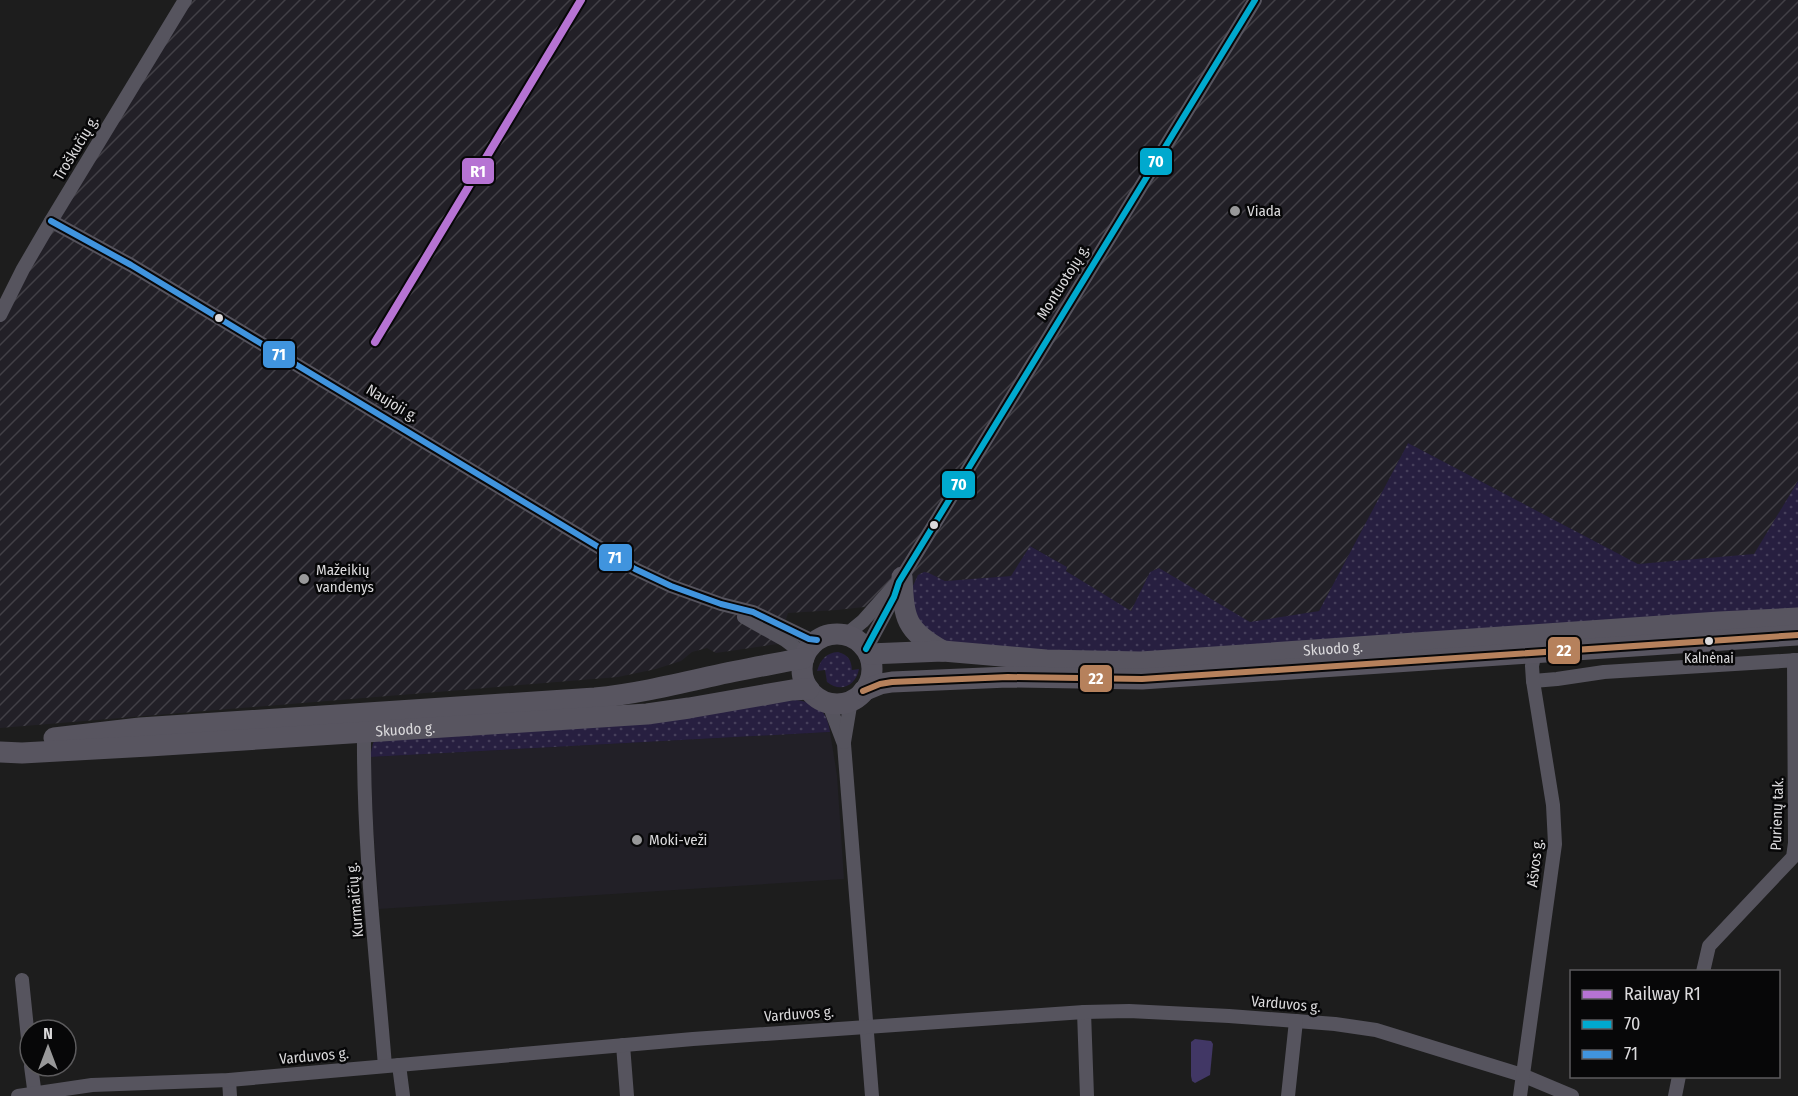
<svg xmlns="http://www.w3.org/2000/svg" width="1798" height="1096" font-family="'Fira Sans Condensed',sans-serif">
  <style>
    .built { fill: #222027 }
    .industrial { fill: url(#industrial-furrows) }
    .grass { fill: url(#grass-dots) }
    .water { fill: #413765 }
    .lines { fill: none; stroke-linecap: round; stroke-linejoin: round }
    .minor { stroke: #56545e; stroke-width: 14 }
    .primary { stroke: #585560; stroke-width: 21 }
    .bus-1-casing { stroke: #070708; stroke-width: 10 }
    .bus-2-casing { stroke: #070708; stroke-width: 10 }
    .bus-3-casing { stroke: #070708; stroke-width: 10 }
    .bus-1 { stroke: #00a9ce; stroke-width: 6 }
    .bus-2 { stroke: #4094de; stroke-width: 6 }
    .bus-3 { stroke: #b6815c; stroke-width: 6 }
    .rail-1-casing { stroke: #070708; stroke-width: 12 }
    .rail-1 { stroke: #b673d3; stroke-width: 8 }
    .poi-dot { fill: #989899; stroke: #070708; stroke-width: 2 }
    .bus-dot { fill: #dbdadc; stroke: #070708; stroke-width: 2 }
    .labels { text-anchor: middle; stroke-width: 5; stroke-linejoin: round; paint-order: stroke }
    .bus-label { font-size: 14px; fill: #dbdadc; stroke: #070708 }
    .street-label { font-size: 15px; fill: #dbdadc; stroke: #070708 }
    .poi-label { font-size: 15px; fill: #dbdadc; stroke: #070708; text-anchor: start }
    .line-badge { stroke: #070708; stroke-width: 2 }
    .badge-label { font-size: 16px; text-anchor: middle; font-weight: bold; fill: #fff }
  </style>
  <defs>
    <pattern id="industrial-furrows" width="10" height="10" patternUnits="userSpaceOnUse" patternTransform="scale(1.5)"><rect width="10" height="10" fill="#222027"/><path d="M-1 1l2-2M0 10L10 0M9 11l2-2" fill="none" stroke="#424046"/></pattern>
    <pattern id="grass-dots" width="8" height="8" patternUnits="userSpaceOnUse" patternTransform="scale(1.5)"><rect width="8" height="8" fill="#271f40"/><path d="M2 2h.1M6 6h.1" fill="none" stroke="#463f5b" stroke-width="1.8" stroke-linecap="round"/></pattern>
  </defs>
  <rect width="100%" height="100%" fill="#1d1d1d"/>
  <!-- built -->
  <path class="built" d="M830 732 837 775 844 879 379 909 373 823 370 757Z"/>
  <!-- industrial -->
  <path class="industrial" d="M185 0H1798V481L1754 555 1638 564 1408 443 1319 611 1250 623 1159 568 1150 572 1131 612 1065 570 1067 567 1031 546 1012 576 945 581 929 573 909 602 837 610 788 613 778 644 716 653 707 648 692 652 681 661 656 669 618 677 0 728V315Z"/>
  <!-- grass -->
  <g class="grass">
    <path d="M1408 443 1638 564 1754 554 1798 481V611L1156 653 1083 654 946 642 919 627 911 590 918 575 924 572 929 573 945 581 1011 576 1030 546 1067 567 1066 571 1131 611 1150 572 1159 568 1250 622 1319 611Z"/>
    <path d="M838 652C849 655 851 660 852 670L859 669C856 686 840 693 827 682L825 670 817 671C821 659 826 653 838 652Z"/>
    <path d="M796 700C817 703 827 710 830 732L370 757 373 743 378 738Z"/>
  </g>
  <!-- water -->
  <path class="water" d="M1195 1039 1211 1041 1213 1044 1210 1075 1195 1083 1192 1081 1191 1076V1042Z"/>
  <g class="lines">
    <!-- minor -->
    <g class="minor">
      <path d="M51 221 131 265 635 569 671 586 721 604 753 612 809 639 817 640"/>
      <path d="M0 315 23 269 51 221 185 0"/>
      <path d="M744 617 785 640 805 655"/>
      <path d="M846 635 863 621 895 585"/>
      <path d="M866 649 894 597 899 582 1255 0"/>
      <path d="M1533 681 1557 679 1604 672 1798 660"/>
      <path d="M828 702 844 744 872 1096"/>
      <path d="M364 731C363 843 376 954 385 1066"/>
      <path d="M844 742 851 700"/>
      <path d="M1703 972 1709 946 1793 857 1795 843 1794 660"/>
      <path d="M22 980 30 1058"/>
      <path d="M1084 1012 1087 1096"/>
      <path d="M623 1045 627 1096"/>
      <path d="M399 1065 403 1096"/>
      <path d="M31 1066 35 1096"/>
      <path d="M229 1080 230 1096"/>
      <path d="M18 1096 92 1085 229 1080 693 1039 1084 1012 1129 1011 1229 1016 1335 1024 1376 1030 1522 1075 1572 1096"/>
      <path d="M1288 1096 1296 1021"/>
      <path d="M1520 1096 1555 844 1553 805 1533 681 1532 666 1536 647"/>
      <path d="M1675 1096 1679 1076"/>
    </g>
    <!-- primary -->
    <g class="primary">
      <path d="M902 577C904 619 905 630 943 651"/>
      <circle cx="837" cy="669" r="35"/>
      <path id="s1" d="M869 654 943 651 1046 660 1141 662 1719 622 1798 618"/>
      <path d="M863 691 880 684 892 682 1008 677 1142 679 1798 635"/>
      <path d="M54 738 140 728 595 698C635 694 673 685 713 676 743 669 774 664 804 658"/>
      <path id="s2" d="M0 752 22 753 149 746 647 714 689 708 792 690 809 689"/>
    </g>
    <defs>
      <path id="bus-1" d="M866 649 894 597 899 582 1255 0"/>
      <path id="bus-2" d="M51 221 131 265 635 569 671 586 721 604 753 612 809 639 817 640"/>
      <path id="bus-3" d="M863 691 880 684 892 682 1008 677 1142 679 1798 635"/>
    </defs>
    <!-- bus-1 casing -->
    <use href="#bus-1" class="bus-1-casing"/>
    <!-- bus-2 casing -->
    <use href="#bus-2" class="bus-2-casing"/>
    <!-- bus-3 casing -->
    <use href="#bus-3" class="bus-3-casing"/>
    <!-- bus-1 -->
    <use href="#bus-1" class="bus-1"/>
    <!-- bus-2 -->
    <use href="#bus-2" class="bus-2"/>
    <!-- bus-3 -->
    <use href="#bus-3" class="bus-3"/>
    <defs>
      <path id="rail-1" d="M375 342 581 0"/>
    </defs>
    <!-- rail-1 casing -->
    <use href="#rail-1" class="rail-1-casing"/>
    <!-- rail-1 -->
    <use href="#rail-1" class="rail-1"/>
  </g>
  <!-- markers -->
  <g class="poi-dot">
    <circle cx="1235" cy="211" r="6"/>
    <circle cx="304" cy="579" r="6"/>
    <circle cx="637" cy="840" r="6"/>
  </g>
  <g class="bus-dot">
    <circle cx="219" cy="318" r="5"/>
    <circle cx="934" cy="525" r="5"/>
    <circle cx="1709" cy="641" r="5"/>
  </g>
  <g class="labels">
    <!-- bus labels -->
    <g class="bus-label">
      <text x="1709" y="663">Kalnėnai</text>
    </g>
    <!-- street labels -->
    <g class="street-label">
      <text transform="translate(76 148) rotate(-59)" y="5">Troškučių g.</text>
      <text transform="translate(1063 282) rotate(-58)" y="5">Montuotojų g.</text>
      <text transform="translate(392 403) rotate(31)" y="5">Naujoji g.</text>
      <text dy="5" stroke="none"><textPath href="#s1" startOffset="465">Skuodo g.</textPath></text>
      <text dy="5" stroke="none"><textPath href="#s2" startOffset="406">Skuodo g.</textPath></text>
      <text transform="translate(1777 814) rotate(-88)" y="5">Purienų tak.</text>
      <text transform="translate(1535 863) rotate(-83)" y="5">Ašvos g.</text>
      <text transform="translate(355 900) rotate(-95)" y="5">Kurmaičių g.</text>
      <text transform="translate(1286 1004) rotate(5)" y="5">Varduvos g.</text>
      <text transform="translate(799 1014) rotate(-4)" y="5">Varduvos g.</text>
      <text transform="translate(314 1056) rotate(-5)" y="5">Varduvos g.</text>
    </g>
    <!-- poi labels -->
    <g class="poi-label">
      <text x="1247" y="216">Viada</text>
      <text x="316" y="575">Mažeikių<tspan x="316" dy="17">vandenys</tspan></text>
      <text x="649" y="845">Moki-veži</text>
    </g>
  </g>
  <g class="line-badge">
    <rect x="1139" y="147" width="34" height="29" rx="6" fill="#00a9ce"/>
    <rect x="461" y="157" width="34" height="28" rx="6" fill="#b673d3"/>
    <rect x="262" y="340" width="34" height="29" rx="6" fill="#4094de"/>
    <rect x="941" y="470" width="35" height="29" rx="6" fill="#00a9ce"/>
    <rect x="598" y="543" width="35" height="29" rx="6" fill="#4094de"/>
    <rect x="1547" y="636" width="34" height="29" rx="6" fill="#b6815c"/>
    <rect x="1079" y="664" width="34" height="29" rx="6" fill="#b6815c"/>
  </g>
  <g class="badge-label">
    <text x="1156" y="167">70</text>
    <text x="478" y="177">R1</text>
    <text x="279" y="360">71</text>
    <text x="959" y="490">70</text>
    <text x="615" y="563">71</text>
    <text x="1564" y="656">22</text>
    <text x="1096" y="684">22</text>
  </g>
  <!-- legend -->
  <rect x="1570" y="970" width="210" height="108" fill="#070708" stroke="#5c5b5d" stroke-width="1.5"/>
  <rect x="1582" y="990" width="30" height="9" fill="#b673d3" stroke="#5c5b5d" stroke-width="1.5"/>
  <text x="1624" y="1000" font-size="18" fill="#dbdadc">Railway R1</text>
  <rect x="1582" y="1020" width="30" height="9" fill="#00a9ce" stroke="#5c5b5d" stroke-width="1.5"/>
  <text x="1624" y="1030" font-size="18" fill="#dbdadc">70</text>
  <rect x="1582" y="1050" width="30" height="9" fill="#4094de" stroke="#5c5b5d" stroke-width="1.5"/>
  <text x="1624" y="1060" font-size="18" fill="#dbdadc">71</text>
  <!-- north arrow -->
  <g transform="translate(48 1048)"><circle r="28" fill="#070708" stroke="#5c5b5d" stroke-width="1.5"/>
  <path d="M0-4.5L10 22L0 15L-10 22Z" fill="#989899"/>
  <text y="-9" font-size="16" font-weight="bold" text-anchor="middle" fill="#dbdadc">N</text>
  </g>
</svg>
